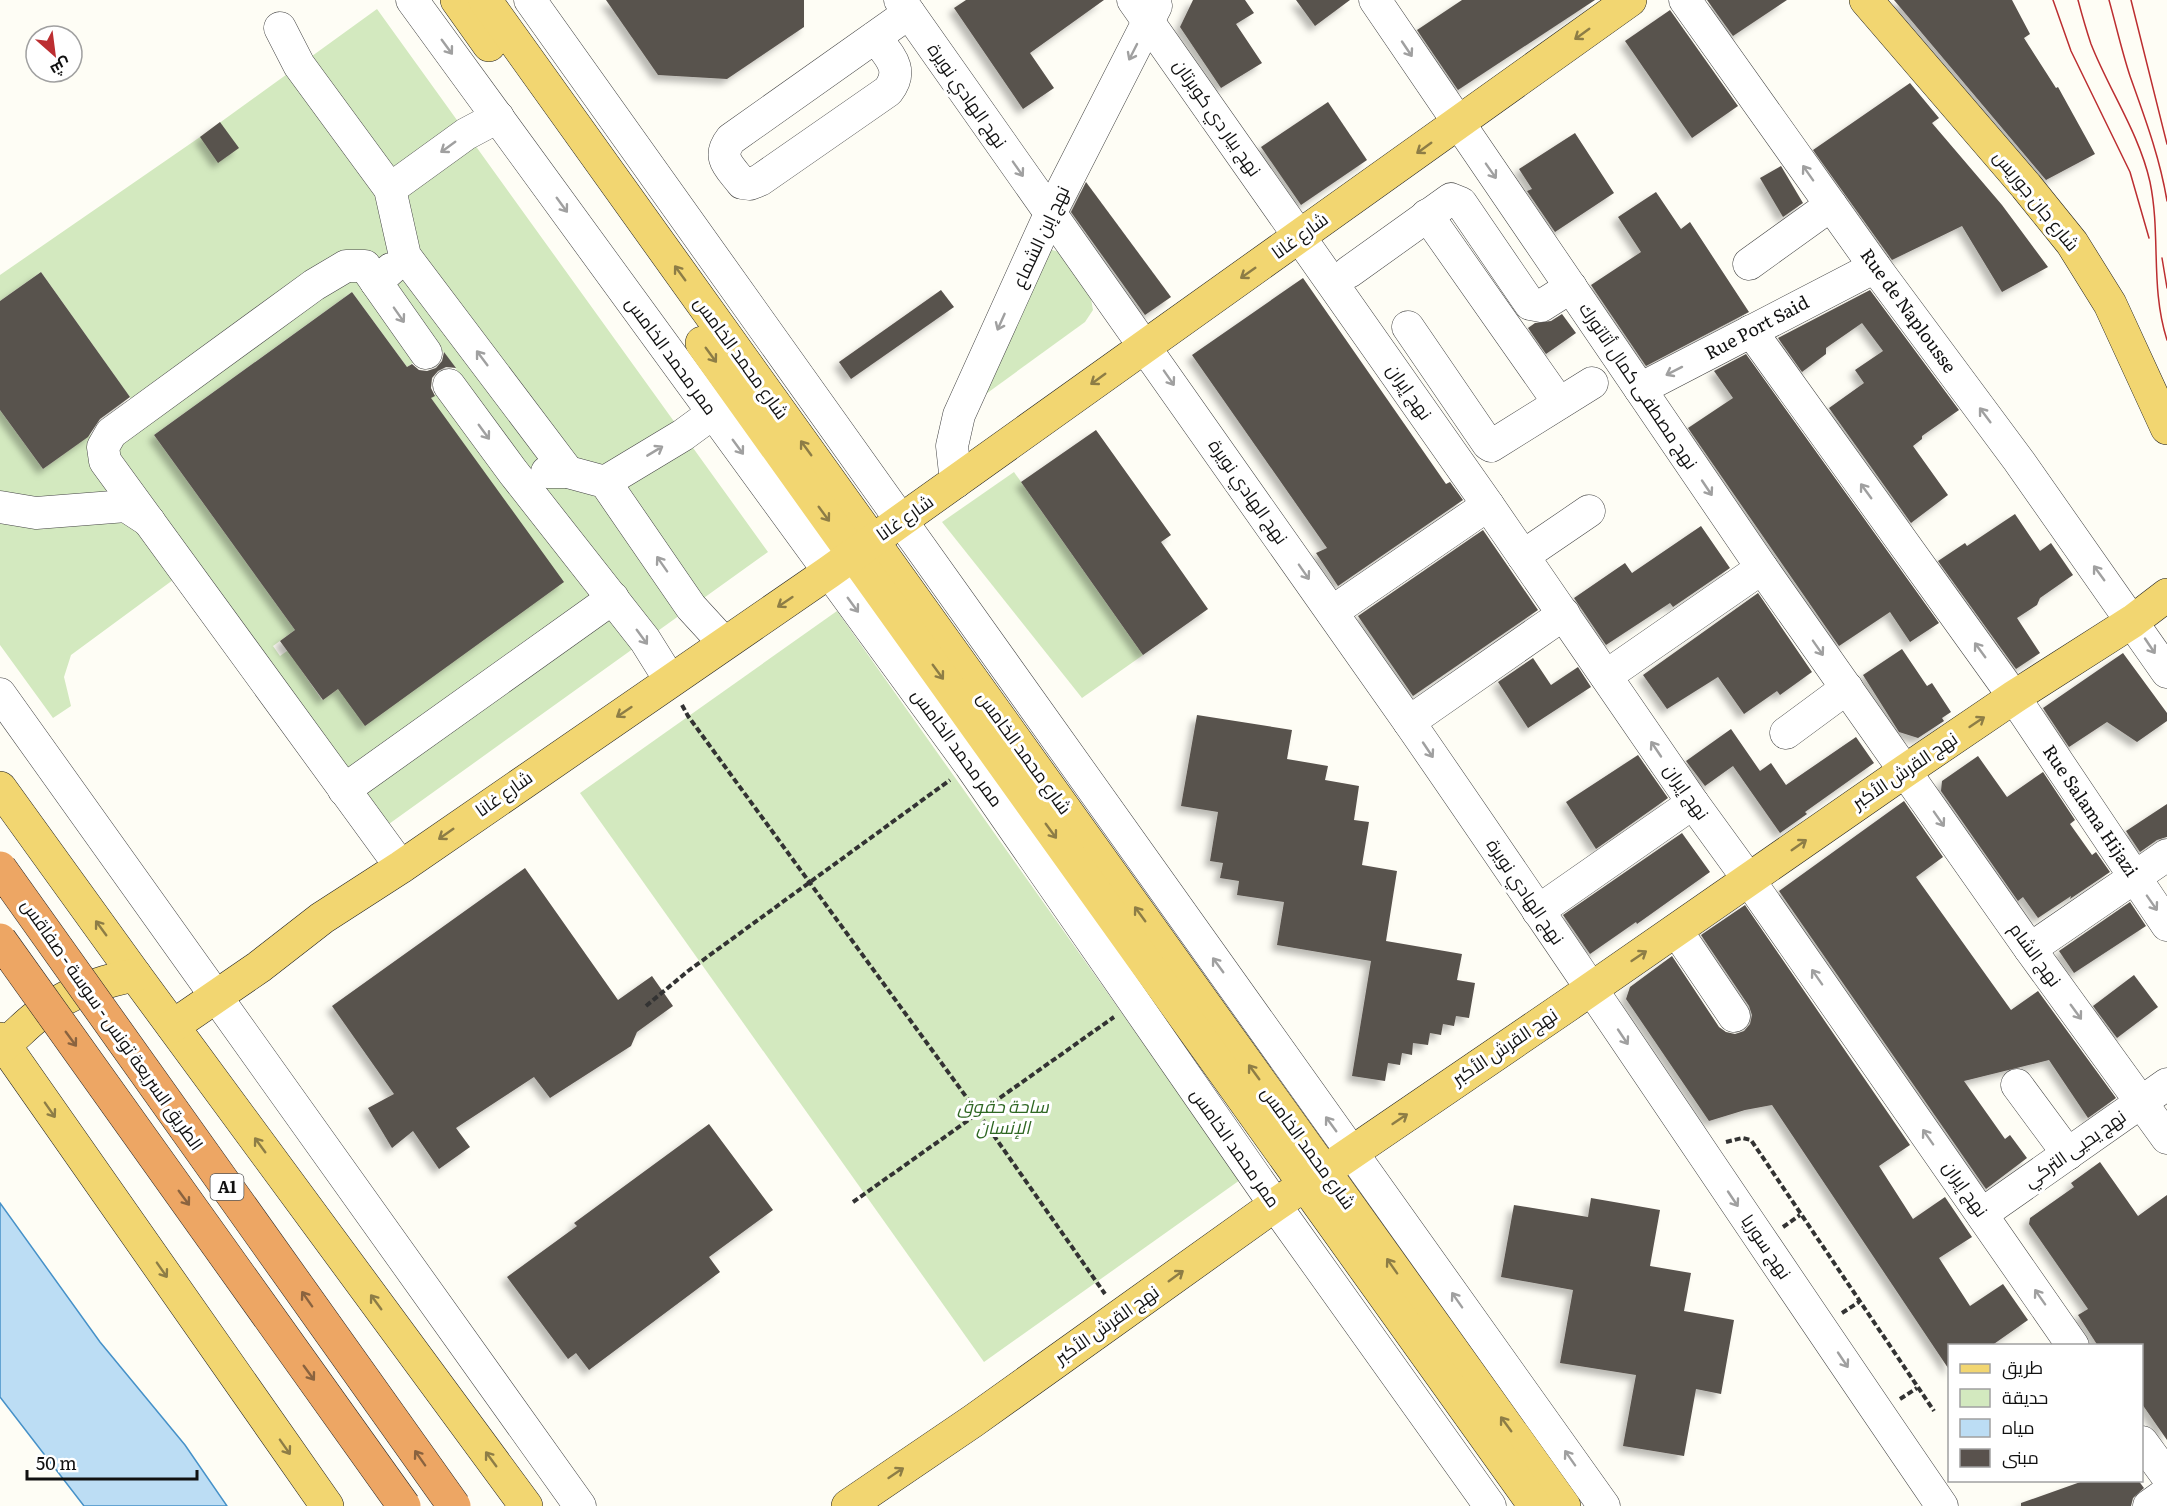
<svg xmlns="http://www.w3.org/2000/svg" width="2167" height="1506" font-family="Literata,Cairo,serif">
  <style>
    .green { fill: #d3e9bf; fill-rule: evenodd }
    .water { fill: #bcddf4; stroke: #4691c8; stroke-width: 1.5 }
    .building { fill: #59524d; filter: url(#shadow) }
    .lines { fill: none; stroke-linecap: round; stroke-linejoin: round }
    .minor-casing { stroke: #444; stroke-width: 33 }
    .major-casing { stroke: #222; stroke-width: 34 }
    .path { stroke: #333; stroke-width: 4; stroke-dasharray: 6 3; stroke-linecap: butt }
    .minor { stroke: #fff; stroke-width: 32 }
    .major { stroke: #f2d671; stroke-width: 33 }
    .tram { stroke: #bc2e31; stroke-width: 1.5 }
    .highway-bridge-casing { stroke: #222; stroke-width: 34; stroke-linecap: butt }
    .highway-bridge { stroke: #eda664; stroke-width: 33 }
    .oneway { stroke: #8d7d46 }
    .oneway2 { stroke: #a0a0a0 }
    .oneway3 { stroke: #8a633f }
    .labels { text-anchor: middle; stroke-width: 6; stroke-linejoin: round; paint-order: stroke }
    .shield { fill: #fff; stroke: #585858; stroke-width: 1.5 }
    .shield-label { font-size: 16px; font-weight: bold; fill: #111 }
    .street-label { font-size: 18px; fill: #111; stroke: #fff }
    .park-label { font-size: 18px; font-style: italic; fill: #2f6723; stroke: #fff }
  </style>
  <defs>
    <filter id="shadow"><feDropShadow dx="-5.5" dy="5.5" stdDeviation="3" flood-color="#0004"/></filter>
  </defs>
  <rect width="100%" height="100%" fill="#fefdf5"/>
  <!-- green -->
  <g class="green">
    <path d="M377 9 768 552 368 839 177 577 71 655 64 677 71 706 53 718 0 645V410L43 469 134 403 41 272 0 301V275L200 137ZM352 292 407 367 438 345 461 376 431 398 338 689 322 700 297 664 304 639 280 656 273 646 295 630 154 435Z"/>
    <path d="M1049 249 1059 252 1091 299 1093 310 1085 322 979 399Z"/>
    <path d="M1014 472 1143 655 1082 698 942 522Z"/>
    <path d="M837 611 1240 1180 984 1362 580 793Z"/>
  </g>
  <!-- water -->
  <path class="water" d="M0 1203 100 1342 185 1445 227 1506H84L0 1397Z"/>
  <!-- building -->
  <g class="building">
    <path d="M606 0H804V27L727 79 658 75Z"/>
    <path d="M966 0H1104L1030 53 1054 88 1023 109 954 8Z"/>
    <path d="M1193 0H1245L1254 13 1236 24 1262 63 1221 88 1180 27Z"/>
    <path d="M1296 0H1350L1315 26Z"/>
    <path d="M1462 0H1595L1458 90 1417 30Z"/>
    <path d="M1707 0H1787L1733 36Z"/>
    <path d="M1894 0H2012L2030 34 2024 38 2056 88 2058 87 2095 154 2046 180Z"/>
    <path d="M1670 10 1738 106 1692 138 1625 41Z"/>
    <path d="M1910 83 1939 118 1932 123 2002 205 2048 267 2002 292 1962 226 1892 260 1813 150Z"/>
    <path d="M1328 102 1367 160 1301 205 1261 147Z"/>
    <path d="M220 122 239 148 218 163 200 137Z"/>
    <path d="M1575 133 1614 193 1555 232 1527 191 1532 189 1519 169Z"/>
    <path d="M1781 166 1803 203 1783 217 1760 178Z"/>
    <path d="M1086 182 1171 297 1145 315 1071 212Z"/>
    <path d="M1656 192 1681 229 1690 222 1749 312 1646 366 1591 285 1641 252 1618 217Z"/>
    <path d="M41 272 130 397 100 419 88 437 43 469 0 410V301Z"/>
    <path d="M1303 278 1446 484 1450 482 1463 500 1338 586 1316 553 1327 548 1192 355Z"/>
    <path d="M941 290 954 307 851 379 839 362Z"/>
    <path d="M1870 290 1959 410 1922 436V439L1913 446 1948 495 1911 523 1829 408 1864 383 1855 370 1883 351 1862 323 1826 348V354L1802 372 1778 338Z"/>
    <path d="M352 292 407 367 412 364 419 370 427 371 436 368 442 361 444 352 456 368 446 367 438 371 432 378 431 388 435 396 431 398 564 582 365 726 338 689 323 700 280 641 295 630 154 435Z"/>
    <path d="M1562 314 1576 333 1546 354 1528 328 1535 323 1551 321Z"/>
    <path d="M1746 354 1939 623 1910 642 1890 612 1839 646 1688 428 1733 398 1714 371Z"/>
    <path d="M1096 430 1171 535 1161 542 1208 609 1143 655 1021 482Z"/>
    <path d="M2015 514 2040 551 2051 543 2073 575 2040 598 2037 605 2017 618 2040 653 2016 669 1938 561 1965 543 1967 546Z"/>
    <path d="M1701 526 1730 568 1673 607 1670 603 1606 645 1574 598 1625 563 1632 573Z"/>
    <path d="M1483 530 1538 610 1413 696 1358 616Z"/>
    <path d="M1758 593 1812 672 1780 695 1777 691 1744 714 1718 677 1667 709 1643 675Z"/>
    <path d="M1902 649 1927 686 1932 683 1951 712 1942 718 1944 721 1918 738 1899 732 1863 675Z"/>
    <path d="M2123 653 2167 713V721L2137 742 2107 722 2069 747 2043 708Z"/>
    <path d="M1533 658 1551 685 1578 667 1591 687 1528 728 1498 682Z"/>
    <path d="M1197 715 1292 730 1287 759 1328 766 1325 780 1359 786 1354 820 1369 822 1362 865 1397 871 1386 941 1462 954 1457 980 1475 983 1469 1018 1456 1016 1454 1026 1443 1024 1441 1035 1430 1033 1428 1045 1413 1043 1412 1055 1402 1053 1400 1065 1388 1063 1385 1081 1352 1076 1371 961 1277 945 1284 902 1237 895 1239 881 1220 878 1223 863 1210 861 1218 812 1181 806Z"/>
    <path d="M1731 729 1760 771 1771 763 1786 785 1856 737 1874 763 1805 812 1807 814 1780 833 1733 766 1705 786 1686 761Z"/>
    <path d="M1638 755 1668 798 1596 849 1566 802Z"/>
    <path d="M1978 756 2007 797 2043 772 2075 820 2070 824 2092 855 2096 852 2110 872 2070 899 2071 896 2038 918 2023 897 2018 901 1941 791 1942 781Z"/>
    <path d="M1904 801 1943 857 1916 877 2011 1010 2038 991 2116 1098 2088 1118 2049 1060 1964 1081 2005 1139 2010 1135 2027 1158 1986 1189 1779 891Z"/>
    <path d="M2167 804V837L2157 840 2140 852 2126 831Z"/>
    <path d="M1682 833 1710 872 1637 924 1636 922 1590 954 1563 915Z"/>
    <path d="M525 868 618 1000 652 976 673 1006 637 1032 631 1046 550 1098 534 1077 456 1128 470 1147 439 1169 413 1131 392 1148 368 1108 394 1094 332 1006Z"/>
    <path d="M2130 902 2146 926 2074 973 2059 951Z"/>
    <path d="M1745 905 1910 1145 1879 1166 1913 1219 1945 1197 1972 1237 1939 1258 1970 1306 2003 1284 2028 1320 1991 1346H1950V1371L1772 1105 1745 1110 1709 1121 1626 999 1630 987 1672 956 1719 1027 1726 1032 1735 1034 1744 1031 1750 1024 1752 1015 1749 1006 1701 935Z"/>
    <path d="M2134 975 2158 1007 2117 1038 2093 1006Z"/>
    <path d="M709 1124 773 1210 709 1257 720 1272 589 1370 576 1353 568 1359 507 1277 577 1226 574 1223Z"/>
    <path d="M2100 1162 2138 1216 2167 1195V1440L2142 1404V1346H2098L2078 1315 2088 1309 2029 1224 2030 1218 2074 1187 2071 1183Z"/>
    <path d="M1591 1198 1660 1210 1650 1266 1691 1273 1684 1311 1734 1320 1721 1394 1696 1389 1684 1456 1623 1446 1636 1375 1560 1363 1573 1290 1501 1277 1514 1205 1588 1217Z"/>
    <path d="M2086 1480H2138L2144 1488 2133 1498 2131 1506H2021V1503Z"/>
  </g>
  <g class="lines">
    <defs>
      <g id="minor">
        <path d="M412 0 970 765 1275 1205 1490 1506"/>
        <path d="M530 0 1604 1506"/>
        <path d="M900 0C1069 241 1241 480 1409 722 1589 982 1763 1245 1942 1506"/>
        <path d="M1133 0 1488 505 1693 803 1749 880 2073 1346"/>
        <path d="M1375 0 1762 568 2030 949 2167 1138"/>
        <path d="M1685 0 1875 267 2019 461 2167 672"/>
        <path d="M280 28 299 65 390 189 405 256 568 472"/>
        <path d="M875 37C889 56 905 69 888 91L760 180 750 184 742 183C730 167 716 158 731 139L909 13"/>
        <path d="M390 189 466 134 498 117"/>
        <path d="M1427 215 1559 403"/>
        <path d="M1749 264 1831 205"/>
        <path d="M391 269 376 282 426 353"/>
        <path d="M1349 272 1451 199 1461 203 1530 304 1541 306 1571 287"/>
        <path d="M376 282 365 266H346L314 285 111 433 103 447 105 461 401 867"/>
        <path d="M1408 327 1488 444 1491 446 1592 383"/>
        <path d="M1751 331 2014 697 2167 925"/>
        <path d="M449 385 513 472 645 640 670 680"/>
        <path d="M1640 389 1875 267"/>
        <path d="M547 472H568L605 482 691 607 724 643"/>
        <path d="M605 482 683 435 713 413"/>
        <path d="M956 482 952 446 959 415 1050 214 1156 6"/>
        <path d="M0 507 36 513 126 506 149 521"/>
        <path d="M1523 556 1589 511"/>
        <path d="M1332 612 1488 505"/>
        <path d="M1606 676 1762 568"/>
        <path d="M0 694 580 1506"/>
        <path d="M1409 722 1564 614"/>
        <path d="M1786 733 1847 688"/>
        <path d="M344 790 613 598"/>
        <path d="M1538 911 1693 803"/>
        <path d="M1676 930 1734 1016"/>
        <path d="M2030 949 2167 855"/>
        <path d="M2017 1085 2068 1154"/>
        <path d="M1982 1214 2167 1084"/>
        <path d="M2142 1442 2167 1476"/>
        <path d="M2149 1506 2167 1493"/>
      </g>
      <g id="major">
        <path d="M457 0 489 45"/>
        <path d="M485 0 1564 1506"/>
        <path d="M1866 0 2026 186 2072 243 2110 304 2167 428"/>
        <path d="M702 343 1535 1506"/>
        <path d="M0 788 135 975 526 1506"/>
        <path d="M173 1026 259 967 322 918 401 867 829 572 1630 0"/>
        <path d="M0 1039 327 1506"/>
        <path d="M0 1048C13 1039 23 1027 36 1017 65 994 98 982 135 975"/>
        <path d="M848 1506 973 1421 1275 1205 1568 1005 1905 771 2014 697 2133 621 2167 595"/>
      </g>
    </defs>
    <!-- minor casing -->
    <use href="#minor" class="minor-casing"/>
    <!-- major casing -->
    <use href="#major" class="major-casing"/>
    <!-- path -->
    <g class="path">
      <path d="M682 705 688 716 978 1113 1105 1294"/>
      <path d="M646 1006 688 971 950 780"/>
      <path d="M1726 1142 1742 1138 1751 1140 1934 1411"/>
      <path d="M853 1202 1114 1017"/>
      <path d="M1783 1227 1800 1215"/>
      <path d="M1842 1313 1859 1302"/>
      <path d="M1900 1399 1917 1388"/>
    </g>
    <!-- minor -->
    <use href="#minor" class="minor"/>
    <!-- major -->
    <use href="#major" class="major"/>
    <!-- tram -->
    <g class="tram">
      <path d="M2053 0 2071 51 2130 172 2149 238"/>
      <path d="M2078 0C2082 15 2086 29 2091 44 2109 90 2139 133 2150 182 2161 235 2150 287 2167 340"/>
      <path d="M2109 0C2116 25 2122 52 2130 76 2145 118 2160 158 2167 201"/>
      <path d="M2131 0 2167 144"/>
      <path d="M2162 258 2167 288"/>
    </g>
    <defs>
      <g id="highway-bridge">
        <path d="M0 868 454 1506"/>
        <path d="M0 940 404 1506"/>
      </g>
    </defs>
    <!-- highway-bridge casing -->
    <use href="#highway-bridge" class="highway-bridge-casing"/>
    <!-- highway-bridge -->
    <use href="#highway-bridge" class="highway-bridge"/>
  </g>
  <!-- one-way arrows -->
  <defs><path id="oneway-shaft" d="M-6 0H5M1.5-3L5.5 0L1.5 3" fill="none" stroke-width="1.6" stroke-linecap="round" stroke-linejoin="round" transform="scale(1.5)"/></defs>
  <g class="oneway">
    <use href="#oneway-shaft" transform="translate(1582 34) rotate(144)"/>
    <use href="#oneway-shaft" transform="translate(1424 148) rotate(144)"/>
    <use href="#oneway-shaft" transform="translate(680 273) rotate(-126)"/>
    <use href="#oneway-shaft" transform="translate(1248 273) rotate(145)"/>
    <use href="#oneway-shaft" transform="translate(711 355) rotate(54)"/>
    <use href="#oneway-shaft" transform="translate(1098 379) rotate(144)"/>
    <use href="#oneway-shaft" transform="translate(806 448) rotate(-126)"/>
    <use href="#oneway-shaft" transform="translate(824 514) rotate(54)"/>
    <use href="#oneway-shaft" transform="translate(785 602) rotate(146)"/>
    <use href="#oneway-shaft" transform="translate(938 672) rotate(54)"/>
    <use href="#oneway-shaft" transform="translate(624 712) rotate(146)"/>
    <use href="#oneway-shaft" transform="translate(1977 722) rotate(-34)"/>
    <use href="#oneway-shaft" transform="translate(1051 831) rotate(54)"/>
    <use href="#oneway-shaft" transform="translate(446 834) rotate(145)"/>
    <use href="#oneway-shaft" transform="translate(1799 845) rotate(-35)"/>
    <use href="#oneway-shaft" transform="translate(1140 914) rotate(-126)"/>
    <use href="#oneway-shaft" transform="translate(101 928) rotate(-126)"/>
    <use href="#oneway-shaft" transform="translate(1639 956) rotate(-34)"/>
    <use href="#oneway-shaft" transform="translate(1254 1072) rotate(-126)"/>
    <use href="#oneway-shaft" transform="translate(50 1110) rotate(55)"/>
    <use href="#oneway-shaft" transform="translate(1400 1119) rotate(-34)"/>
    <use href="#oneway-shaft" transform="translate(260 1145) rotate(-126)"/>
    <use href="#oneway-shaft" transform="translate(1392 1266) rotate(-125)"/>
    <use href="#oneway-shaft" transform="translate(162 1270) rotate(55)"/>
    <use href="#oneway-shaft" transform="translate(1176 1276) rotate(-36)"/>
    <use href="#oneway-shaft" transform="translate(376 1302) rotate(-126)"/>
    <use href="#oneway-shaft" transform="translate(1506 1424) rotate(-126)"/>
    <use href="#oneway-shaft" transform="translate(285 1447) rotate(55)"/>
    <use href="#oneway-shaft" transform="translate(491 1459) rotate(-126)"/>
    <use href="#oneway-shaft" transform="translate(896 1473) rotate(-34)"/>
  </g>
  <g class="oneway2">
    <use href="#oneway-shaft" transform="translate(447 47) rotate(54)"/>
    <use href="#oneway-shaft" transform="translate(1407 49) rotate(56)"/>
    <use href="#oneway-shaft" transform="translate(1133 52) rotate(117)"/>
    <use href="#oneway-shaft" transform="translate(448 147) rotate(144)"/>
    <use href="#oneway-shaft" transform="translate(1018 169) rotate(55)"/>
    <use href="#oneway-shaft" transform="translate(1491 171) rotate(55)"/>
    <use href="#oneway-shaft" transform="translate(1808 173) rotate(-125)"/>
    <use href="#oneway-shaft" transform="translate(562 205) rotate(54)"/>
    <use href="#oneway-shaft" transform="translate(399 315) rotate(55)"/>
    <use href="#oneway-shaft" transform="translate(1001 322) rotate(114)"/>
    <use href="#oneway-shaft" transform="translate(482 358) rotate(-127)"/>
    <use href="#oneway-shaft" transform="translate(1674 371) rotate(153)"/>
    <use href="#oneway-shaft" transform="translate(1169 378) rotate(55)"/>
    <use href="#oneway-shaft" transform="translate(1985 415) rotate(-127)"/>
    <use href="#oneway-shaft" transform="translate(484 432) rotate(54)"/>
    <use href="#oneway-shaft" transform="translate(738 447) rotate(54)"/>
    <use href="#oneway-shaft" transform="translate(655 451) rotate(-31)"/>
    <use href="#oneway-shaft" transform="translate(1707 488) rotate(56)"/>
    <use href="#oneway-shaft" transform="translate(1866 491) rotate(-126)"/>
    <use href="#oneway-shaft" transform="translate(662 564) rotate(-125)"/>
    <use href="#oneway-shaft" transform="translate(1304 572) rotate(55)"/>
    <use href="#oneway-shaft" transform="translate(2099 573) rotate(-126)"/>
    <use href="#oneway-shaft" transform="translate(853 605) rotate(54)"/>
    <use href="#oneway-shaft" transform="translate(642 637) rotate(54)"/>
    <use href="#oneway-shaft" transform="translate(2150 646) rotate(56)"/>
    <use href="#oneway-shaft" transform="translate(1818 648) rotate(55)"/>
    <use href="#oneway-shaft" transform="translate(1980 650) rotate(-126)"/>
    <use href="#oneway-shaft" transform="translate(1656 749) rotate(-124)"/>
    <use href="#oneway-shaft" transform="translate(1428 750) rotate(56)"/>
    <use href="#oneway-shaft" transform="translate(1939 819) rotate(55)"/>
    <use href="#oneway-shaft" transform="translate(2152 903) rotate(55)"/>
    <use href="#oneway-shaft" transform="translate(1218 965) rotate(-126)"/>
    <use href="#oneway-shaft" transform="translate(1817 977) rotate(-125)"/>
    <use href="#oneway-shaft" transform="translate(2076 1012) rotate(54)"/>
    <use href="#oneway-shaft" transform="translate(1623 1037) rotate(56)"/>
    <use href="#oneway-shaft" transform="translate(1331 1124) rotate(-126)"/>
    <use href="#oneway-shaft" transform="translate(1928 1137) rotate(-125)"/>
    <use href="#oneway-shaft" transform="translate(1733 1199) rotate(56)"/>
    <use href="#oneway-shaft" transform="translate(2040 1297) rotate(-125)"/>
    <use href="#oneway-shaft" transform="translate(1457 1300) rotate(-125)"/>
    <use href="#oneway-shaft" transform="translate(1843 1360) rotate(56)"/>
    <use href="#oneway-shaft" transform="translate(1570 1458) rotate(-125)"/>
  </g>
  <g class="oneway3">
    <use href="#oneway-shaft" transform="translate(71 1039) rotate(54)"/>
    <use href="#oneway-shaft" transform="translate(184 1198) rotate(54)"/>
    <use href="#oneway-shaft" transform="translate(307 1299) rotate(-125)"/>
    <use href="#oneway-shaft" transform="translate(309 1373) rotate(54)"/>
    <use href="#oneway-shaft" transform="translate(420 1458) rotate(-125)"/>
  </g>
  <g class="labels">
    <!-- shield labels -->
    <rect class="shield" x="210.5" y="1174" width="33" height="26" rx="4.5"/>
    <g class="shield-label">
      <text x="227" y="1193">A1</text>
    </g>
    <!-- street labels -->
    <g class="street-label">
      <text transform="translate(967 96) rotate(55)" y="6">نهج الهادي نويرة</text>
      <text transform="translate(1217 118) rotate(55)" y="6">نهج بيار دي كوبرتان</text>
      <text transform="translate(2036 201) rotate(51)" y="6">شارع جان جوريس</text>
      <text transform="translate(1300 236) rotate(-36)" y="6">شارع غانا</text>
      <text transform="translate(1041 237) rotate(-65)" y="6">نهج إبن الشماع</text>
      <text transform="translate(1908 311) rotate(54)" y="6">Rue de Naplousse</text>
      <text transform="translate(1757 328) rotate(-28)" y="6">Rue Port Said</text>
      <text transform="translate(671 356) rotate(54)" y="6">ممر محمد الخامس</text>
      <text transform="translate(741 358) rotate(54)" y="6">شارع محمد الخامس</text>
      <text transform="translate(1638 386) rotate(56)" y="6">نهج مصطفى كمال أتاتورك</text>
      <text transform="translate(1409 392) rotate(55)" y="6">نهج إيران</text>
      <text transform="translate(1248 492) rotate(55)" y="6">نهج الهادي نويرة</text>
      <text transform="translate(905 518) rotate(-35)" y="6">شارع غانا</text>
      <text transform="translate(957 748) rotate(54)" y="6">ممر محمد الخامس</text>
      <text transform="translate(1024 753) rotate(54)" y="6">شارع محمد الخامس</text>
      <text transform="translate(1905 771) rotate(-34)" y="6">نهج القرش الأكبر</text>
      <text transform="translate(1686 792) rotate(55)" y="6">نهج إيران</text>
      <text transform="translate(504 794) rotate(-35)" y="6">شارع غانا</text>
      <text transform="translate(2090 811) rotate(56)" y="6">Rue Salama Hijazi</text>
      <text transform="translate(1525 892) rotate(56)" y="6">نهج الهادي نويرة</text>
      <text transform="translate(2035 955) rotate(54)" y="6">نهج الشام</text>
      <text transform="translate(112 1025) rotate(55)" y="6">الطريق السريعة تونس - سوسة - صفاقس</text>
      <text transform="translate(1505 1047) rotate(-34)" y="6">نهج القرش الأكبر</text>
      <text transform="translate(1235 1148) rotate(55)" y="6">ممر محمد الخامس</text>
      <text transform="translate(1308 1148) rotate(54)" y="6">شارع محمد الخامس</text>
      <text transform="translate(2075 1149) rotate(-35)" y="6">نهج يحيى التركي</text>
      <text transform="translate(1965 1189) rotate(55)" y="6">نهج إيران</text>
      <text transform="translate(1766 1247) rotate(56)" y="6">نهج سوريا</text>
      <text transform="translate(1107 1325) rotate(-35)" y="6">نهج القرش الأكبر</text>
    </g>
    <!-- park labels -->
    <g class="park-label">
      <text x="1003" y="1113">ساحة حقوق<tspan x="1003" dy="21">الإنسان</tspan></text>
    </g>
  </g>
  <!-- legend -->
  <rect x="1948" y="1344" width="195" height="138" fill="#ffffff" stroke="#a0a0a0" stroke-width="1.5"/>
  <rect x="1960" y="1364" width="30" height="9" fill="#f2d671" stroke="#a0a0a0" stroke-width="1.5"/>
  <text x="2002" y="1374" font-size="18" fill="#111111">طريق</text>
  <rect x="1960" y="1389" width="30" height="18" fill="#d3e9bf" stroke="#a0a0a0" stroke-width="1.5"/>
  <text x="2002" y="1404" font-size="18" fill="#111111">حديقة</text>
  <rect x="1960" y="1419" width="30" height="18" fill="#bcddf4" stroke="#a0a0a0" stroke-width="1.5"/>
  <text x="2002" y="1434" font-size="18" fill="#111111">مياه</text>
  <rect x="1960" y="1449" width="30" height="18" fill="#59524d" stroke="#a0a0a0" stroke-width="1.5"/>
  <text x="2002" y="1464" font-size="18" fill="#111111">مبنى</text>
  <!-- north arrow -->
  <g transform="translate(54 54) rotate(152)"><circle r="28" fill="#ffffff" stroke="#a0a0a0" stroke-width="1.5"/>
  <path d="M0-4.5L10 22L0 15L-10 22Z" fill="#bc2e31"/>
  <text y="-9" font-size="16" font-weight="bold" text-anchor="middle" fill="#111111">ش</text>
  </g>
  <!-- scale -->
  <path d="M27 1470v9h170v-9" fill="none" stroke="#111111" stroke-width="3"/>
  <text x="36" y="1470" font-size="18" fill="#111111" stroke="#ffffff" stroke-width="4.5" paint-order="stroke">50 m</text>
</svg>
